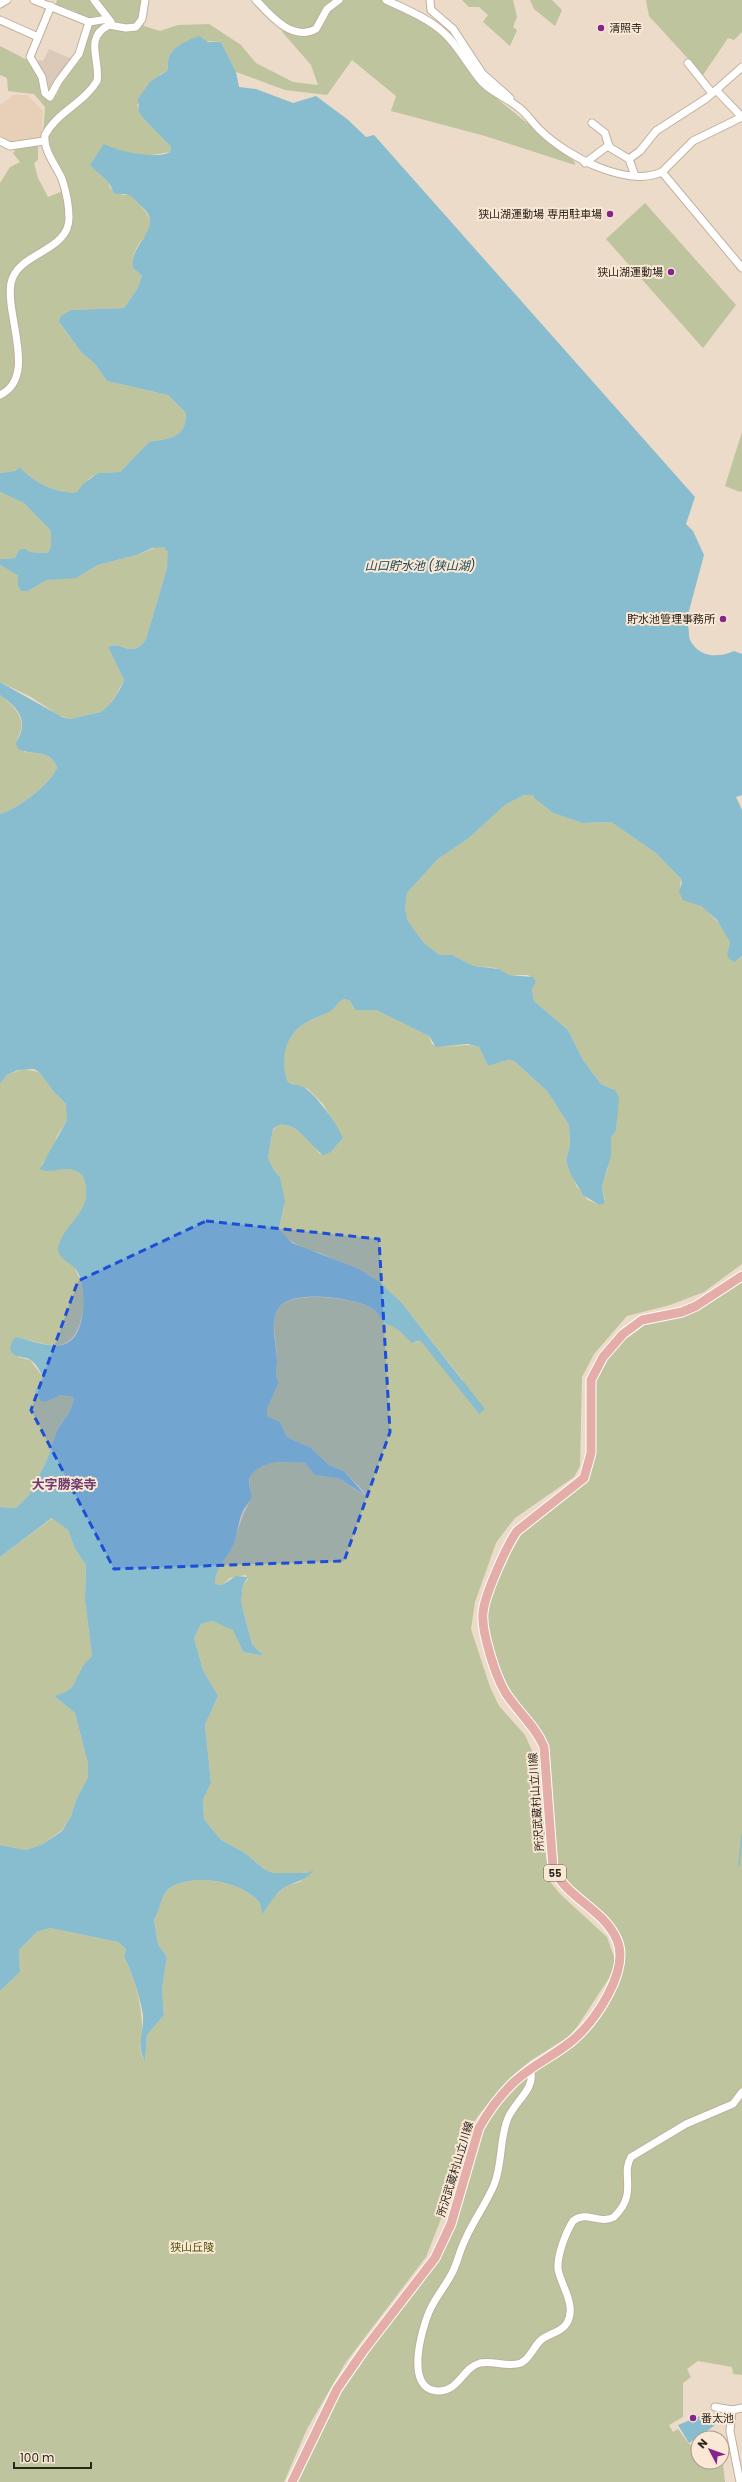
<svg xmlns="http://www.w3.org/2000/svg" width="742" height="2482" font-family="Poppins,'Noto Sans JP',sans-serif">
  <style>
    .commercial { fill: #dbcaba }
    .built { fill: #e7d0b7 }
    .green { fill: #bec49d }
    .water { fill: #88bccf }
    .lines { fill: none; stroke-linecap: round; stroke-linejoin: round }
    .stream { stroke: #88bccf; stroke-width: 1.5 }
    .minor-casing { stroke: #c1b09e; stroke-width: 9 }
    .major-casing { stroke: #fff; stroke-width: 11 }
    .minor { stroke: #fff; stroke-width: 7 }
    .major { stroke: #e5ada7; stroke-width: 9 }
    .marked { fill: #1d4ed8; fill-opacity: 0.2; stroke: #1d4ed8; stroke-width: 3; stroke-dasharray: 8 5; stroke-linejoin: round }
    .poi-dot { fill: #86248d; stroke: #fae8d5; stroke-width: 1.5 }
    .labels { text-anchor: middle; stroke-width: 4; stroke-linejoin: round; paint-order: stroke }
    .shield { fill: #fae8d5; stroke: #6a6056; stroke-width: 1 }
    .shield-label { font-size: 10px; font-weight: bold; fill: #2c261f }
    .poi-label { font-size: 11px; fill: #2c261f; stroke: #fae8d5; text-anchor: end }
    .street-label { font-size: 11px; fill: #2c261f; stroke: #fae8d5 }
    .park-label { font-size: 11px; fill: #515812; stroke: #fae8d5 }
    .water-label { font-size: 12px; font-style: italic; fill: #184453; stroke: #fae8d5 }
    .quarter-label { font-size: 13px; font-weight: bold; fill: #6d3c70; stroke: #fae8d5 }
  </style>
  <rect width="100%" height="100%" fill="#ecdbc8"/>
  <!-- commercial -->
  <path class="commercial" d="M49 49 72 59 51 92 43 87 37 64 39 60 43 61Z"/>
  <!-- built -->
  <path class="built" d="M14 95H27L43 111 41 140 10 143 0 135V105Z"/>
  <!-- green -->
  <g class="green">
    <path d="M57 0H143L139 19 144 26 160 31 178 25 209 24 241 45 256 63 293 82 318 85 311 65 284 34 260 0H396L425 19 448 39 479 84 575 162V165L485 136 391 111 396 96 352 60 327 95 285 90 236 72 221 42C199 40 164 40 168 70L161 74 137 105 144 119 171 147 170 152 147 156 115 150 98 173 109 183 110 188 123 195 129 194C177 237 129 230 133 268L142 276 137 289 124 308 71 310 60 324 81 352 95 364 107 381 168 395 186 413C186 439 169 438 149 442L120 472 98 473 90 478 77 492C58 495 31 481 20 467L15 471 0 473V183L10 167 20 162 13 153 19 146 38 144V160L34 163 38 178 48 197 63 191 43 136 45 107 34 94 8 91 7 78 0 75V46L37 65 42 89 57 95 64 75 79 62 78 43 85 26 75 11 55 6Z"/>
    <path d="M462 0H513L517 17 513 27 517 30 510 46 483 22 488 15 479 7H469Z"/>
    <path d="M530 0H552L562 10 555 26 534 9Z"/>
    <path d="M646 0H742V32L734 40 728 38 703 75 649 16Z"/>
    <path d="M645 203 736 305 703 348 606 239Z"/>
    <path d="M742 432V491L740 492 725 486Z"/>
    <path d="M0 492 24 503 51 531V546L48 553 29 552 15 558 0 559Z"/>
    <path d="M159 546 167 548 169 557 167 568 146 639C131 661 122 639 108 647L124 680 116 695 106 709 101 712 70 719 58 715 31 697 0 682V565L18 574V586L28 591 47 580 81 575 98 565 137 555Z"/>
    <path d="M0 695C15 707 29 720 17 739L24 752C38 753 52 752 57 768 49 785 18 809 0 814Z"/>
    <path d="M524 795H534V798L553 813 582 823 611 822 656 853 681 879 680 889C698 905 721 918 730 942L727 954 737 961 742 956V1264L704 1292 670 1305 627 1316 594 1354 582 1377 580 1466 574 1477 515 1518 507 1528 496 1543 475 1602 471 1629 490 1687 499 1706 525 1735 533 1753 540 1806 544 1817 546 1857 551 1883 561 1895 607 1937 614 1957V1967L609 1978 577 2027 568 2037 530 2061 509 2079 478 2116 472 2125 458 2176 426 2257 346 2362 307 2429 284 2482H0V1991L20 1972 19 1950 37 1932 50 1928 118 1942 126 1949 124 1957C135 1978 143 2008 142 2031 142 2042 137 2051 145 2061L147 2035 164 2015 162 1989 167 1957 158 1944 154 1920C161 1910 160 1894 171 1887 196 1873 242 1881 260 1903L262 1915 273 1897 288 1885 300 1882 313 1871 307 1873H273L264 1869 245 1853 221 1840 204 1819 203 1800 211 1781 205 1725 218 1696 203 1670 194 1638 201 1624 212 1621 233 1629 243 1652 264 1656 252 1644 241 1602 243 1585 248 1579 246 1575 230 1578 222 1585 215 1584C215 1566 230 1557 234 1542 239 1528 241 1517 249 1503 255 1493 244 1481 254 1471 267 1458 292 1460 307 1464L312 1471 338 1478 364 1495 365 1493 344 1471 329 1465 311 1448 287 1437 280 1422 267 1416V1409L279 1382 276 1376C276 1371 277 1366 277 1361 278 1344 269 1325 278 1309 290 1289 350 1298 368 1306 377 1310 379 1317 385 1324L392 1325 414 1343 420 1339 479 1414 462 1379 401 1302 369 1275 320 1253 305 1249 286 1238 279 1229 284 1207 280 1177 274 1170 268 1158 273 1130 279 1125C295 1122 311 1143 320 1154L331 1152 343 1138 323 1104 308 1089 288 1082C280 1062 283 1037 304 1024 311 1020 319 1017 326 1013 333 1009 338 1000 345 999L350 1001 354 1009 376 1010 429 1036 432 1044C446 1050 463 1042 479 1047L488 1066 508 1060 514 1061 547 1091 569 1125 570 1145 566 1160 577 1187 588 1200 599 1205 605 1200 602 1187 608 1168 611 1136 616 1131 617 1120 613 1089 601 1084 583 1060 568 1030 534 1001 532 989 536 982 528 975H509L496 968 474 966 452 955H440L424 943 408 921 405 909 407 893 438 859 469 838 505 805Z"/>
    <path d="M23 1069 39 1072 53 1091 66 1104 68 1113 67 1120 57 1136 51 1153 41 1165 48 1170C61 1168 72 1166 83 1176 88 1189 87 1202 80 1214 79 1217 77 1219 76 1222 74 1232 74 1243 73 1252 72 1269 78 1271 82 1286 85 1299 84 1311 80 1323 68 1358 45 1343 16 1337L18 1357 30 1360 43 1377V1382L36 1389 46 1402 61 1395 73 1397 74 1399 69 1413 57 1430 46 1462 29 1495 16 1508 0 1507V1084L7 1075Z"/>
    <path d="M742 1276V2375L733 2374 732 2367 698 2361 687 2369 691 2377 683 2383V2417L669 2425 673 2432 678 2429 696 2453 698 2451V2462H722V2454L725 2482H292L337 2389 435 2258 479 2128 511 2085 582 2032 618 1974 617 1939 557 1877 544 1747 504 1689 483 1612 509 1542 584 1478 594 1372 635 1323 682 1312Z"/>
    <path d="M53 1518 68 1530 75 1549 86 1565 85 1600 92 1656 80 1670 76 1683 67 1693 54 1696 75 1713 88 1764V1777L76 1800 71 1816 62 1830 43 1844 26 1850 0 1845V1557Z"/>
  </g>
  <!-- water -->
  <g class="water">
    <path d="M199 36 208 42H221L236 72 239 87 256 89 293 103 316 96 347 119 366 137 374 135 695 497 686 524 693 531 704 555 686 622C690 627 688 634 690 640 699 658 719 658 734 651L742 654V795L736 797 742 810V956L735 962 729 959 727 954 730 942 717 920 701 906 683 900 679 891 682 883 681 879 656 853 611 822 582 823 553 813 534 798V795H524L505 805 469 838 438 859 407 893 405 909 408 921 424 943 440 955H452L474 966 499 969 509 975 533 977 536 982 532 989 534 1001 568 1030 583 1060 601 1084 615 1090 619 1097 616 1131 611 1137V1156L602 1187 605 1203 599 1205 583 1195 571 1175 566 1160 570 1145 569 1125 547 1091 514 1061 508 1060 488 1066 479 1047 468 1044 436 1047 429 1036 376 1010H355L350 1001 345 999C338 1000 336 1008 329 1012 321 1016 312 1019 304 1024 284 1036 280 1062 288 1082 294 1086 300 1084 305 1088 317 1096 338 1125 343 1138L331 1152 323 1155C310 1146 298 1122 279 1125L273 1129 268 1158 274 1170 280 1177 285 1201 279 1229 292 1243 359 1269 378 1281 401 1302 485 1409 479 1414 420 1340 412 1343C403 1335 397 1326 385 1324 379 1317 377 1310 368 1306 350 1298 290 1288 278 1309 269 1325 277 1344 277 1361 277 1366 276 1371 276 1376L279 1382 267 1409V1416L280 1422 287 1437 311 1448 329 1465 344 1471 365 1495 338 1478 315 1475 305 1463C288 1462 271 1459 256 1470 243 1480 253 1490 251 1498 250 1503 245 1506 243 1511 238 1521 238 1533 234 1543 229 1557 215 1567 215 1584L222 1585 236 1576 248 1577 243 1585 241 1602 252 1644 264 1656 243 1652 233 1630 212 1621 201 1624 194 1638 203 1670 218 1696 205 1725 211 1782 203 1800 204 1819 221 1840 245 1853 264 1869 273 1873H307L314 1870C307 1880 297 1881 287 1886 275 1893 270 1903 262 1915L260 1903C242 1881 196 1873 171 1887 160 1894 161 1910 154 1920L158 1944 167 1957 162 1989 164 2015 147 2035 145 2061C136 2048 144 2031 143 2016 142 2003 131 1969 124 1957L126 1949 118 1942 50 1928 37 1932 19 1950 20 1972 0 1991V1845L26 1850 43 1844 62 1831 71 1816 76 1800 88 1777V1764L75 1713 54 1696C73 1691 73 1687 80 1671 83 1665 88 1660 92 1656L85 1600 86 1565 75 1549 68 1530 52 1518 0 1557V1507L16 1508 29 1495 46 1462 57 1430 69 1413 74 1399 73 1397 61 1395 46 1402 41 1401 35 1391 43 1377C40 1371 36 1363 29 1359 22 1356 13 1358 10 1349L12 1341 16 1337C31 1340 50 1349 65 1344 87 1337 87 1287 77 1271 72 1262 58 1260 58 1248 65 1219 96 1213 83 1176 66 1161 55 1176 40 1169L67 1120 66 1104 53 1091 39 1072 34 1069 18 1070 7 1075 0 1084V814C18 809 49 785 57 768 51 748 32 756 18 749L16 744C17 739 20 736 21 732 26 714 12 704 0 695V682L62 717 70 719 101 712C111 705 120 691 124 680L108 647C122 639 131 661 146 639L167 568 168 552 164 547 152 548 137 555 98 565 76 578 47 580 28 591H21L18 586V575L0 565V559L15 558 20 549H26L29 552 48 553 51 546V531L24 503 0 492V473L15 471 20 467C31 481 58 495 77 492L83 484 98 473 120 472 149 442C169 438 186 439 186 413L168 395 107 381 95 364 81 352 59 322 61 316 71 310 124 308 137 289 142 276 133 268C128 243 168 228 140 205 137 202 133 197 129 195 125 193 119 195 114 193L109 183 90 165 104 144C118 151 155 160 170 152L171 147 144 119 139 112 138 99 150 82 168 70C165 49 182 43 199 36Z"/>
    <path d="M710 2412 716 2423 714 2426 689 2443 678 2425Z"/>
  </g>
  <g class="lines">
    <!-- stream -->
    <path class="stream" d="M739 1866 742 1835"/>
    <defs>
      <g id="minor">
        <path d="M34 0 89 22 108 19"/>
        <path d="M94 0 111 22"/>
        <path d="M256 0C270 15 292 42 316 29L327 9 339 0"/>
        <path d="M386 0C405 9 428 18 444 33 459 46 469 68 483 83 493 93 507 98 518 107 527 113 532 123 541 131 567 156 626 188 662 172L693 141 742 117"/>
        <path d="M430 0 431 10 453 29 482 73 510 98"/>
        <path d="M0 4 7 0"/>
        <path d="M51 6 30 57 42 77 45 93 50 97 58 82 79 54 89 22"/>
        <path d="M0 20 38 37"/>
        <path d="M688 63 712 93"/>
        <path d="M716 90 742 117"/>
        <path d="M592 123 605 133 609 147 629 159 635 176"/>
        <path d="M0 141 10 146 44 141"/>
        <path d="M629 159 640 151 656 131 707 98 742 67"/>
        <path d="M585 163 609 145"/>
        <path d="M662 172 742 268"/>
        <path d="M0 395C38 377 5 316 11 283 17 252 69 252 69 218 69 206 66 191 62 179 56 165 43 151 45 135 57 112 84 103 97 81 101 61 83 38 109 25L126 28 136 27 142 19 145 0"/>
        <path d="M530 2069C537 2088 515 2101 508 2118 499 2139 503 2163 494 2185 486 2204 473 2221 465 2240 460 2250 458 2260 454 2269 447 2285 435 2297 429 2312 421 2331 405 2389 437 2391 459 2392 462 2368 480 2363 493 2360 508 2368 521 2363 531 2358 533 2347 541 2340 549 2333 561 2333 567 2323 577 2305 561 2286 558 2269 557 2255 566 2232 573 2221 586 2210 600 2225 614 2217 639 2193 620 2175 631 2157L686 2124 733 2104 742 2092"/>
        <path d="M715 2407 732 2410 742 2408"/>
        <path d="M732 2410 730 2431 740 2482"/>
      </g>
      <path id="major" d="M292 2482 337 2389 364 2350 435 2258 451 2224 479 2128C488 2112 499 2097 512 2084 530 2066 554 2056 573 2040 596 2020 630 1970 617 1940 604 1909 566 1898 553 1868L544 1747C536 1727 519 1713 507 1695 496 1679 481 1631 483 1613 484 1596 507 1545 517 1531L584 1478 591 1453V1380L603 1357 623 1334 642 1320 682 1312 696 1306 742 1276"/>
    </defs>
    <!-- minor casing -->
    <use href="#minor" class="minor-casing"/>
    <!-- major casing -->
    <use href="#major" class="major-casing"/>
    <!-- minor -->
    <use href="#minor" class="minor"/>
    <!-- major -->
    <use href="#major" class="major"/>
  </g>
  <!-- marked area -->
  <path class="marked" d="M206 1221 379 1239 390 1432 344 1561 114 1569 31 1410 78 1281Z"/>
  <!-- markers -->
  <g class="poi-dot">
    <circle cx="601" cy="28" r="4"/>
    <circle cx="610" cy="214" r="4"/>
    <circle cx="671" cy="272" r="4"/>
    <circle cx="723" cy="619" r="4"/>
    <circle cx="693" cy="2418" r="4"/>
  </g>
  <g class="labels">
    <!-- shield labels -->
    <rect class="shield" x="544" y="1865" width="22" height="16" rx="3"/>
    <g class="shield-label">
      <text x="555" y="1877">55</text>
    </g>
    <!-- poi labels -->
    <g class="poi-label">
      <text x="609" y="32" text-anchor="start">清照寺</text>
      <text x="602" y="218">狭山湖運動場 専用駐車場</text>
      <text x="663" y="276">狭山湖運動場</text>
      <text x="715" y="623">貯水池管理事務所</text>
      <text x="701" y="2422" text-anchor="start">番太池</text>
    </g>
    <!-- street labels -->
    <g class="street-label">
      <text transform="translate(536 1802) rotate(-94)" y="4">所沢武蔵村山立川線</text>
      <text transform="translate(455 2169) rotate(-73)" y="4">所沢武蔵村山立川線</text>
    </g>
    <!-- park labels -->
    <g class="park-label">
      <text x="192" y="2251">狭山丘陵</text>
    </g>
    <!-- water labels -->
    <g class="water-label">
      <text x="420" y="570">山口貯水池 (狭山湖)</text>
    </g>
    <!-- quarter labels -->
    <g class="quarter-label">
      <text x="64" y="1489">大字勝楽寺</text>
    </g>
  </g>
  <!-- north arrow -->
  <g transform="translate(710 2450) rotate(311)"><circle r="19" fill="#fae8d5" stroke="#a89a8c"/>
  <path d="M0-3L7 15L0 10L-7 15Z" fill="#86248d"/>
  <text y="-6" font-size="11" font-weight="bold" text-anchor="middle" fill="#2c261f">N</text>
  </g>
  <!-- scale -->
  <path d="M14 2462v6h77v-6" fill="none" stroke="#2c261f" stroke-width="2"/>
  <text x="20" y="2462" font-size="12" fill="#2c261f" stroke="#fae8d5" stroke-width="3" paint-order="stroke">100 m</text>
</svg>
